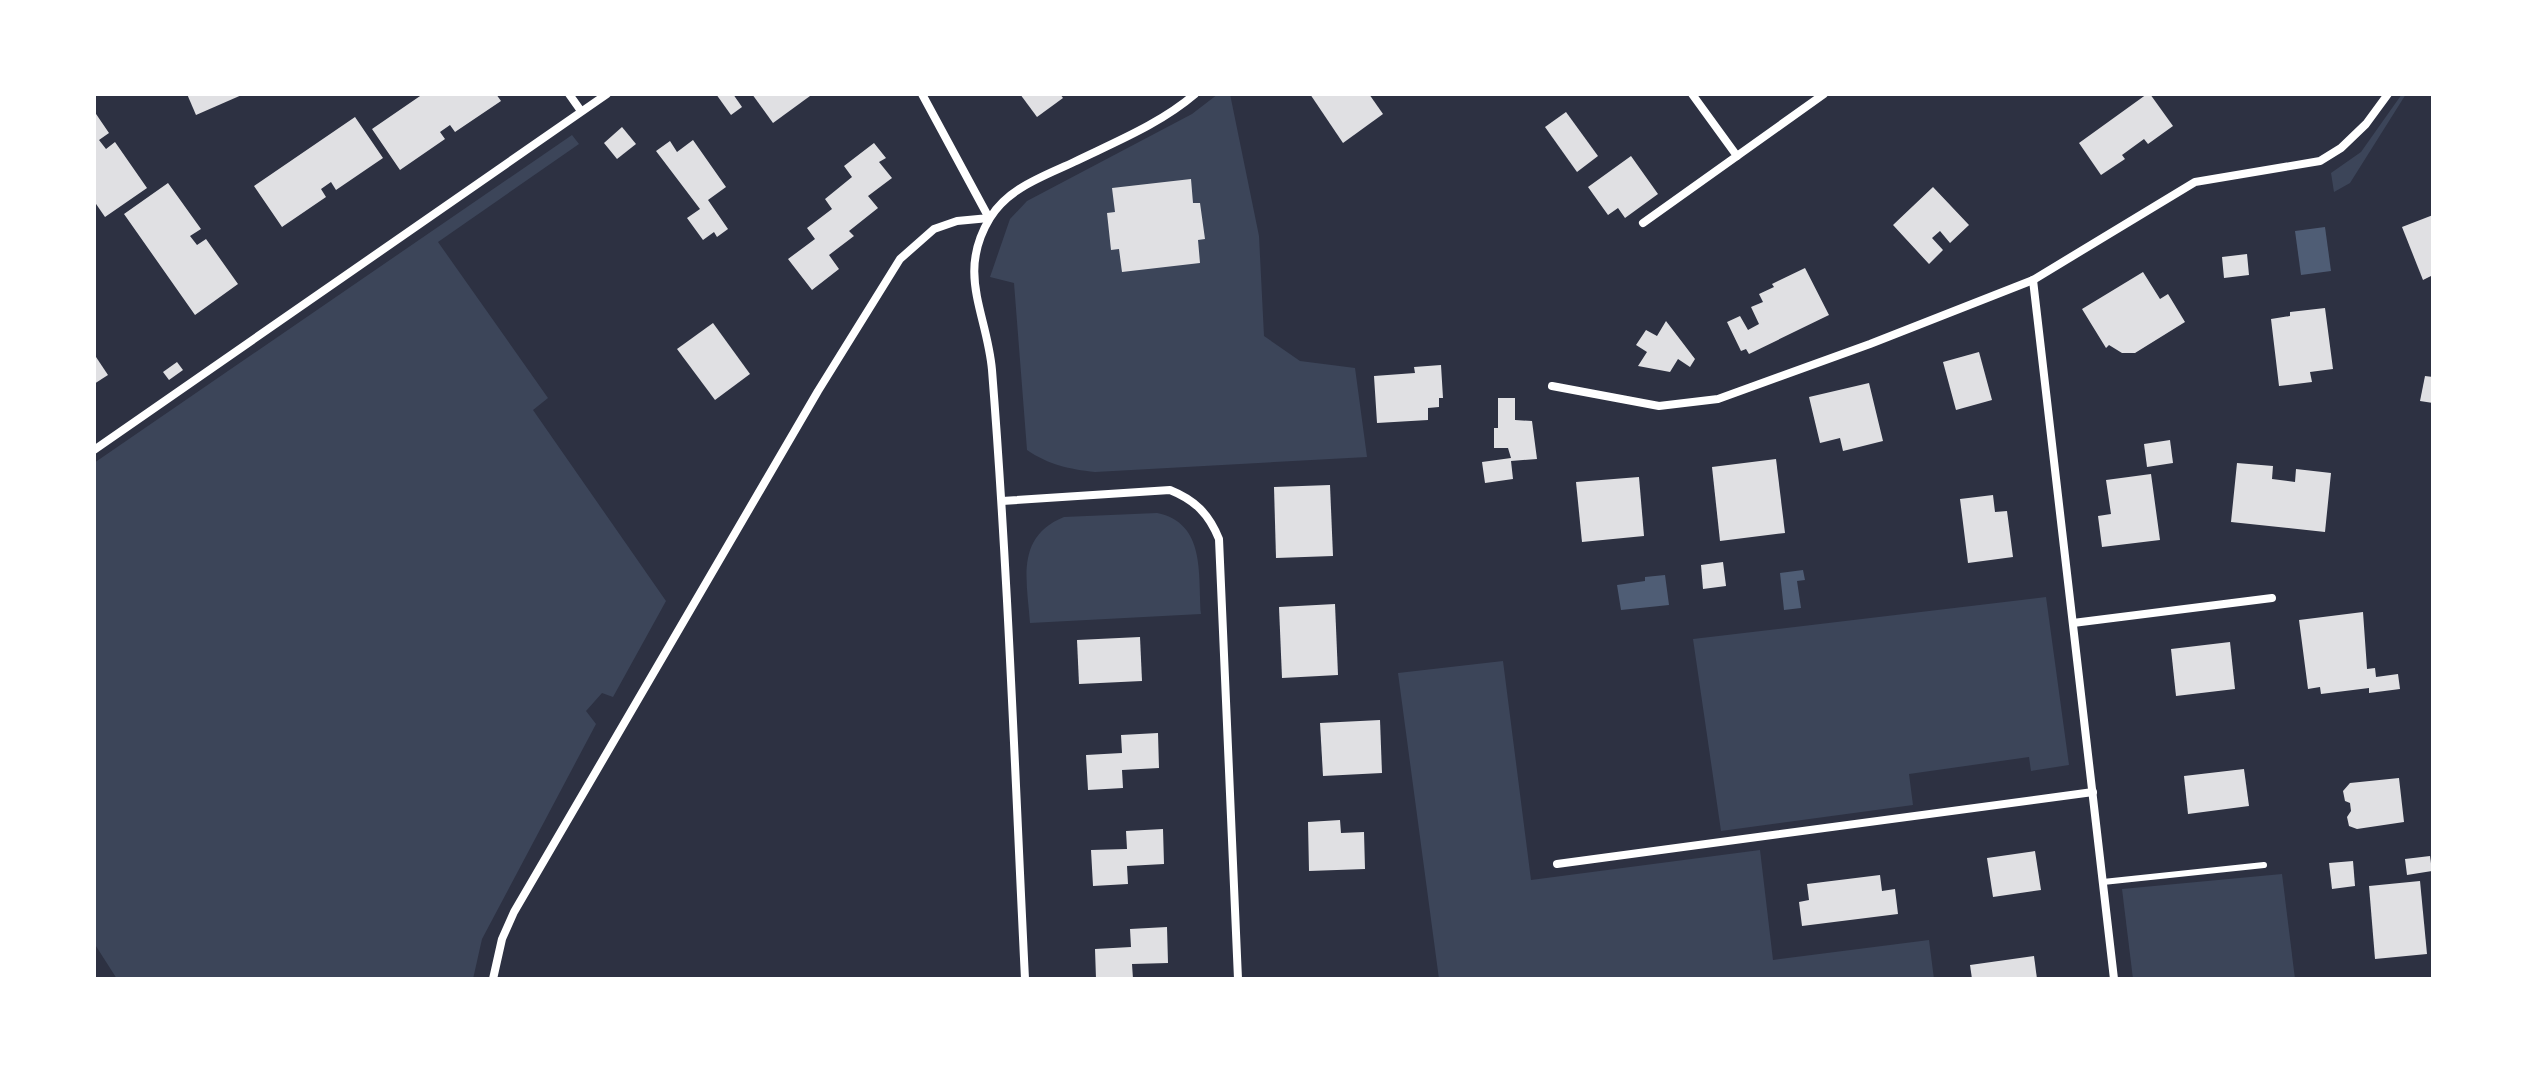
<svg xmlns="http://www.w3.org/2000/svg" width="2527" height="1073" font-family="'PT Sans',sans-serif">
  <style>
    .green { fill: #3c4559 }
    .water { fill: #4f5d75 }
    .building { fill: #e0e0e3 }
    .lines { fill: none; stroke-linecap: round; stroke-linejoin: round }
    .service { stroke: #fff; stroke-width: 6 }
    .minor { stroke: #fff; stroke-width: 8 }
  </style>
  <rect width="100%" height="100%" fill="#2d3142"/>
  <!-- green -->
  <g class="green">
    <path d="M1218 94H1230L1259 236 1264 336 1300 361 1355 368 1367 457 1095 472C1069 469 1049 465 1027 450L1014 283 990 277 1010 219 1027 201 1192 114Z"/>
    <path d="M2402 94H2406L2350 183 2334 192 2331 173 2361 152Z"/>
    <path d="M572 135 579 144 438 242 548 398 533 410 666 601 613 697 602 693 586 711 596 724 482 939 473 979H117L94 943V463Z"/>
    <path d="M1157 513C1206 523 1198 574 1201 614L1030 623C1027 580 1015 537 1064 517Z"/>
    <path d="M2046 597 2069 765 2031 771 2029 757 1909 774 1913 805 1721 831 1693 639Z"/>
    <path d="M1503 661 1531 880 1760 850 1773 960 1929 940 1934 979H1439L1398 673Z"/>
    <path d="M2282 874 2295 979H2133L2122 889Z"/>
  </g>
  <!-- water -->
  <g class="water">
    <path d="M2325 227 2331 271 2301 275 2295 231Z"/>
    <path d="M1803 570 1805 580 1797 581 1801 608 1784 610 1780 573Z"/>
    <path d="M1665 575 1669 605 1621 610 1617 585 1645 581V577Z"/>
  </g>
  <!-- building -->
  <g class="building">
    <path d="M187 94H244L196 115Z"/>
    <path d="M423 94H496L501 101 455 132 450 125 440 132 445 139 400 170 372 129Z"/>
    <path d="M716 94H733L742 107 731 115Z"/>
    <path d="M752 94H808L810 96 773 123Z"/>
    <path d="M1020 94H1060L1063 98 1037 117Z"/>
    <path d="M1310 94H1369L1383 114 1343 143Z"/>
    <path d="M2147 94H2150L2173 126 2148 144 2144 139 2122 155 2125 159 2101 175 2079 143Z"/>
    <path d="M94 111 109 133 99 140 106 149 115 142 147 188 105 217 94 201Z"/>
    <path d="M1566 112 1598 156 1577 172 1545 127Z"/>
    <path d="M355 117 383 158 336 190 331 182 321 189 326 197 282 227 254 186Z"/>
    <path d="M622 127 636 144 617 159 604 143Z"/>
    <path d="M693 140 726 187 708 200 728 229 717 237 714 232 703 240 687 218 700 209 656 151 670 141 677 152Z"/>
    <path d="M874 143 886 158 879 162 892 178 868 196 878 208 849 231 854 236 829 255 839 269 812 290 788 259 815 239 807 228 832 209 825 199 852 177 844 166Z"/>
    <path d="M1631 156 1658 194 1625 218 1618 208 1608 215 1588 187Z"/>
    <path d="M1191 179 1193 203H1200L1205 239 1198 240 1200 263 1122 272 1119 249 1111 250 1107 213 1115 212 1112 188Z"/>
    <path d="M168 183 201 229 190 236 197 245 206 239 238 284 195 315 124 214Z"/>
    <path d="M1933 187 1969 225 1950 243 1940 231 1932 238 1943 250 1929 264 1893 225Z"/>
    <path d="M2433 215V275L2423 280 2402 227Z"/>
    <path d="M2247 254 2249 275 2224 278 2222 257Z"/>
    <path d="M1805 268 1829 315 1749 354 1746 349 1741 351 1727 322 1740 316 1748 330 1759 324 1751 307 1763 302 1759 294 1774 287 1772 284Z"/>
    <path d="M2143 272 2160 299 2168 294 2185 322 2135 353H2122L2109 345 2106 348 2082 309Z"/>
    <path d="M2325 308 2333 369 2310 372 2312 382 2279 386 2271 319 2290 316V312Z"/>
    <path d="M1666 321 1695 359 1690 367 1678 359 1670 372 1638 366 1647 352 1636 345 1646 330 1657 336Z"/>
    <path d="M713 323 750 374 715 400 677 349Z"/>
    <path d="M1979 352 1992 400 1956 410 1943 362Z"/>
    <path d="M94 354 108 375 94 384Z"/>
    <path d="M177 362 183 370 169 380 163 372Z"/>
    <path d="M1441 365 1443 398H1439V407L1428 408V420L1377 423 1374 376 1415 373 1414 367Z"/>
    <path d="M2425 376 2433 377V403L2420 401Z"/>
    <path d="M1869 383 1883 441 1843 451 1840 438 1820 443 1809 397Z"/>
    <path d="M1498 398H1515V420L1532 421 1537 459 1511 461 1513 479 1485 483 1482 462 1511 458 1508 448H1494V428H1498Z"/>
    <path d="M2170 440 2173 463 2147 467 2144 444Z"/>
    <path d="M1776 459 1785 533 1720 541 1712 467Z"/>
    <path d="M2237 463 2273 466 2272 479 2295 482 2296 469 2331 473 2325 532 2231 522Z"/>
    <path d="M2151 474 2160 540 2102 547 2098 516 2111 514 2106 480Z"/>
    <path d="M1639 477 1644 536 1582 542 1576 482Z"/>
    <path d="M1330 485 1333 556 1276 558 1274 487Z"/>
    <path d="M1993 495 1995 512 2007 511 2013 557 1968 563 1960 499Z"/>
    <path d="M1723 562 1726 586 1703 589 1701 565Z"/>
    <path d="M1335 604 1338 675 1282 678 1279 607Z"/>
    <path d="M2363 612 2367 669 2375 668 2376 677 2398 674 2400 689 2369 693V688L2321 694 2320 687 2308 689 2299 620Z"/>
    <path d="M1140 637 1142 681 1079 684 1077 640Z"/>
    <path d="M2230 642 2235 689 2176 696 2171 649Z"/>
    <path d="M1380 720 1382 773 1323 776 1320 723Z"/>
    <path d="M1158 733 1159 768 1122 770 1123 788 1088 790 1086 755 1122 753 1121 735Z"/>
    <path d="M2244 769 2249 806 2188 814 2184 776Z"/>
    <path d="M2399 778 2404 822 2357 829 2349 826 2347 817 2351 811 2350 803 2345 801 2343 791 2350 783Z"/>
    <path d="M1340 820 1341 833 1364 832 1365 869 1309 871 1308 822Z"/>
    <path d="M1163 829 1164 864 1127 866 1128 884 1093 886 1091 850 1127 849 1126 831Z"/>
    <path d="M2035 851 2041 890 1993 897 1987 858Z"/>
    <path d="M2430 856 2432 871 2407 875 2405 859Z"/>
    <path d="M2353 861 2355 886 2332 889 2329 863Z"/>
    <path d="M1880 875 1882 891 1895 889 1898 914 1802 926 1799 902 1809 900 1807 884Z"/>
    <path d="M2420 881 2427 954 2375 959 2369 886Z"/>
    <path d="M1167 927 1168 963 1132 964 1133 979H1096L1095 949 1131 947 1130 929Z"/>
    <path d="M2034 956 2037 979H1972L1970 965Z"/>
  </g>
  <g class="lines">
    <!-- service -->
    <path class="service" d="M2103 882 2264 865"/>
    <!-- minor -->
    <g class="minor">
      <path d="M569 94 581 111"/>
      <path d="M1737 156 1824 94"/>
      <path d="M1643 223 1737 156 1692 94"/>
      <path d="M2033 280 2114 979"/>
      <path d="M1552 386 1659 406 1718 399 1870 344 2033 280 2195 182 2320 161 2341 148 2366 124 2388 94"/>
      <path d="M94 450 607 94"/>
      <path d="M1002 501 1170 490C1195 500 1209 514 1219 539L1238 979"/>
      <path d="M2073 623 2272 598"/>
      <path d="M1557 864 2093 792"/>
      <path d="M493 979 502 939 514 912 818 391 900 259 934 229 957 221 989 218 922 94"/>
      <path d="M1025 979C1015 776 1008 572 992 370 987 313 956 274 990 218 1008 188 1044 176 1074 162 1115 142 1160 124 1195 94"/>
    </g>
  </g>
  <!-- border -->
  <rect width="2527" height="1073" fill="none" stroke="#ffffff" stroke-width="192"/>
</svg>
